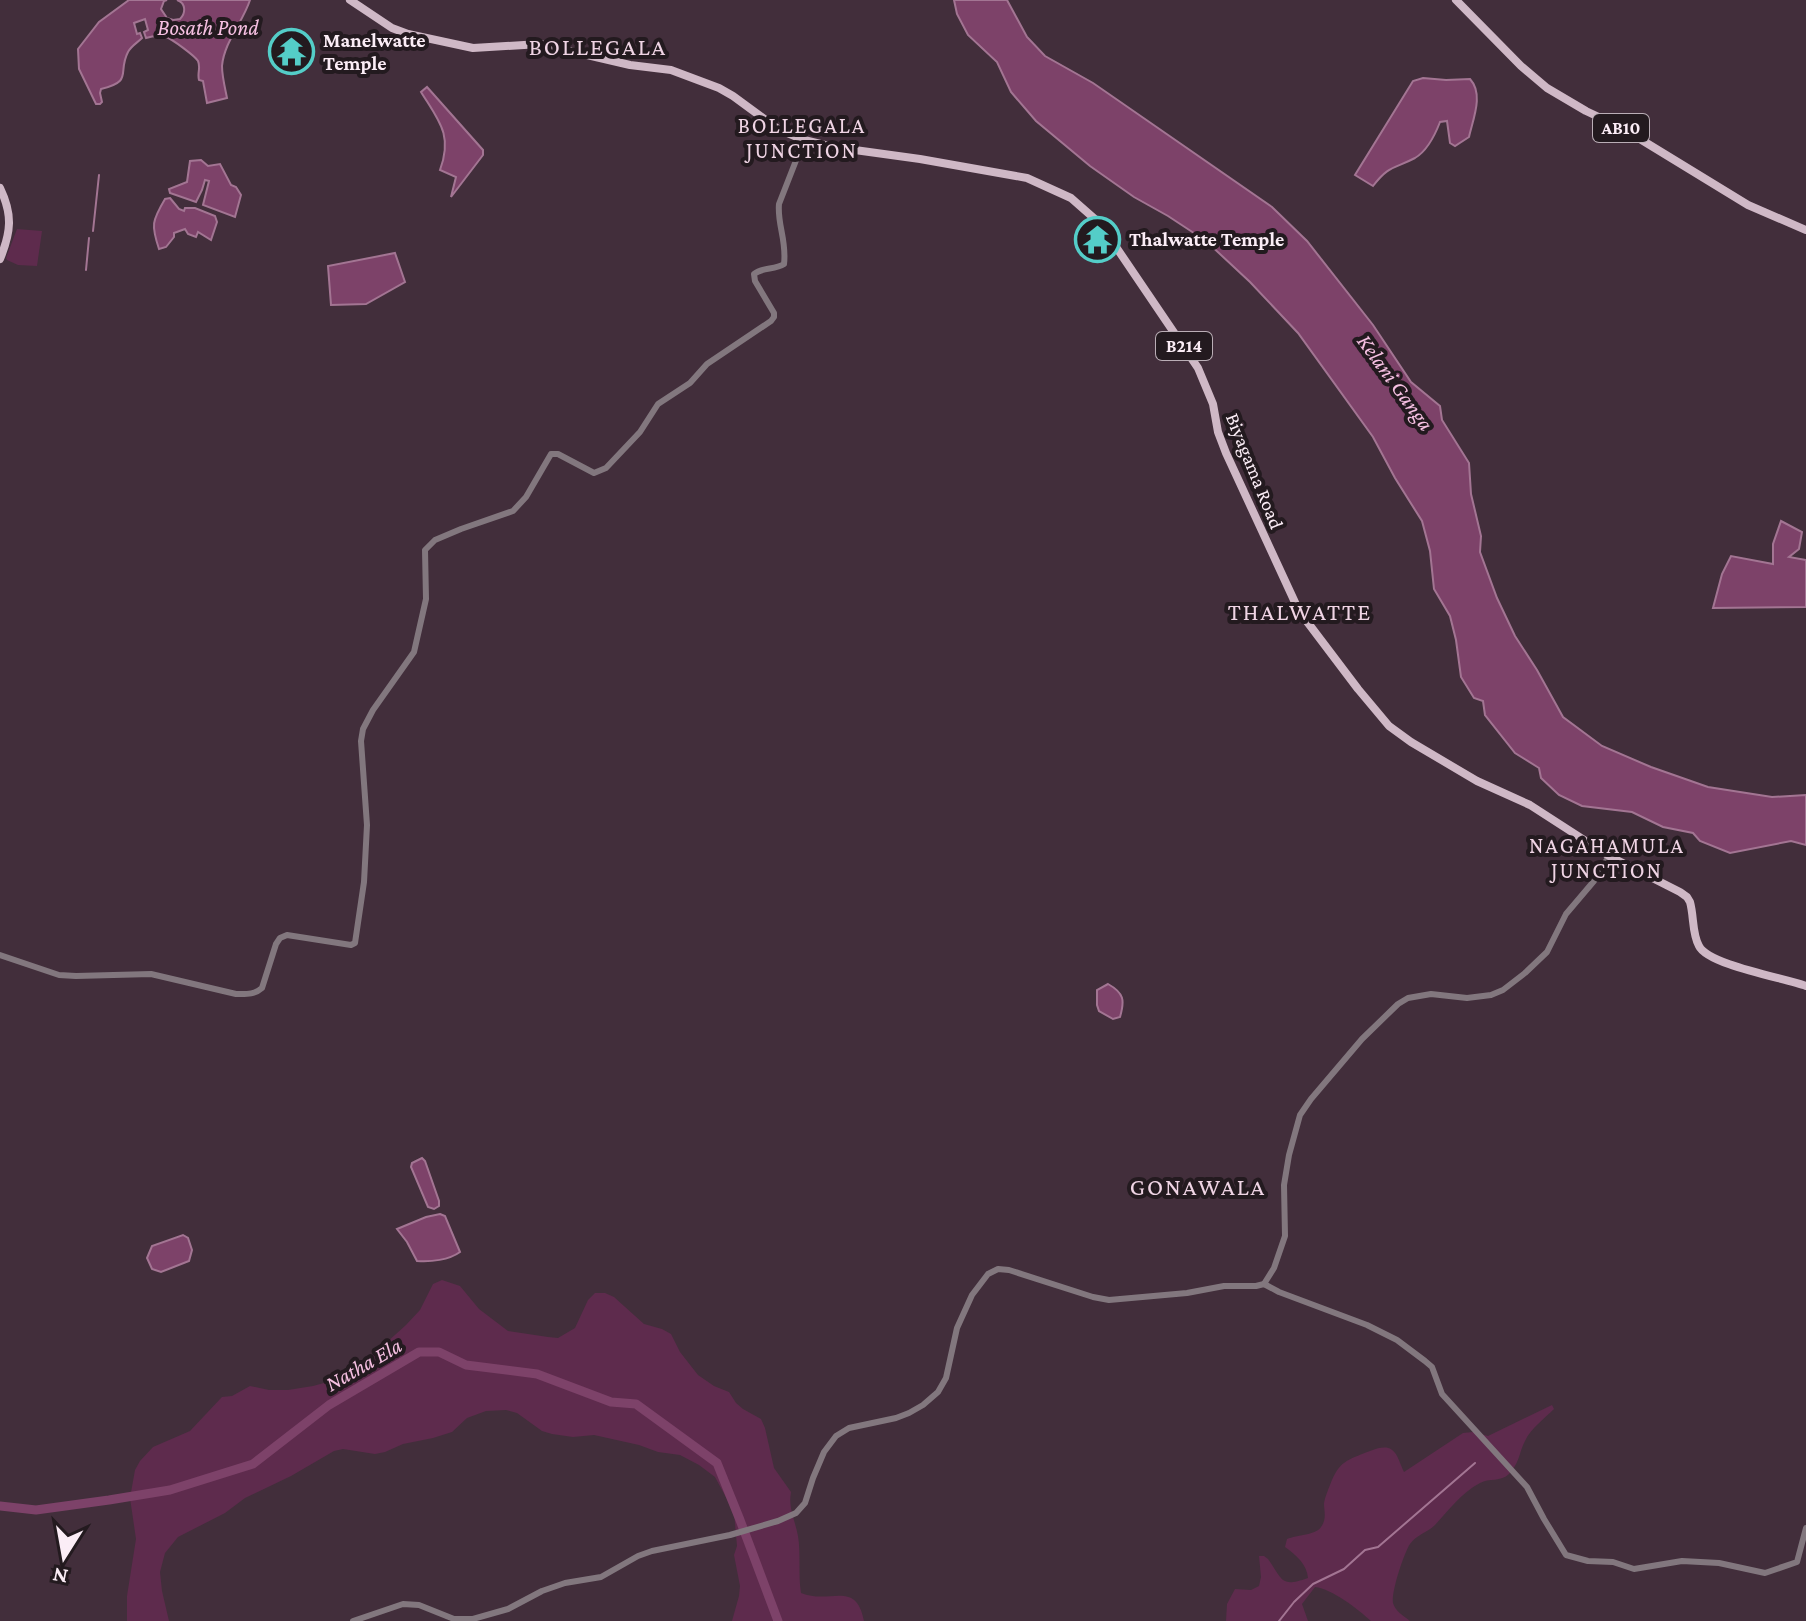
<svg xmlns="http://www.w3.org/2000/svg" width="1806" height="1621" viewBox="0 0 1806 1621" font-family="'Crimson Pro',serif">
	<rect width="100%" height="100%" fill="#422e3b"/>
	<g fill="#5e2b4d">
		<path d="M17,229l25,2 -5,35 -19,-1 -11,-5 -1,-2z"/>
		<path d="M442,1280l18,6 19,23 29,22 40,6 10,1 17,-10 13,-28 7,-7h10l9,4 30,27 18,5 9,5 9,18 18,23 16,11 15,6 7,11 7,6 18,10 4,9 9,40 17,24c-3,16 4,28 7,44 3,18 0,38 3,57 29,12 55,-14 63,28h-132l7,-25 1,-10 -6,-31 3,-9 -3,-34 -19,-35 -16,-12 -19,-10 -22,-3 -19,-7 -45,-10 -21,2 -21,-3 -10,-3 -25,-18 -11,-3 -20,1 -19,7 -15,14 -19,6 -30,6 -18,8 -10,2 -32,-5 -9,2 -43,25 -46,22 -20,15 -47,24 -13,16 -5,19 2,19 7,30h-42v-25l9,-57 -6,-41 5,-28 5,-9 13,-14 37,-16 32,-34 10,-1 18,-10 19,4h19l25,-4 29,-8 17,-15 17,-11 30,-27 14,-15 13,-26z"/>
		<path d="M1552,1405l2,4c-9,9 -24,20 -29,32 -7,14 -4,19 -16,33 -8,8 -20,4 -29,9 -19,10 -31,27 -45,42 -7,7 -19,10 -25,19 -6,9 -19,48 -17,59 2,8 11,13 17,18h-39c-13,-12 -39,-32 -56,-34l-13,17 6,17h-82l1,-17 8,-15 16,1 8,-4 2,-9 -2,-21h5l4,3c15,21 12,29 40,19 -1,-14 -12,-23 -23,-31l2,-8c10,-4 29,-4 34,-12 6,-8 3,-16 3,-24 1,-6 4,-13 6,-18 9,-24 17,-25 40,-34 25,-10 26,3 34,21l59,-39 10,-1 15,4z"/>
	</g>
	<g fill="#7d4269" stroke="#a37593" stroke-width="2">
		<path d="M129,0h38l-3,1 -3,8 6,9 6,2 7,-1c6,-6 6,-16 -3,-19h73c-7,22 -26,42 -28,66 0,10 3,22 5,32l-20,5 -4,-22 -4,-1c-2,-7 2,-12 -1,-19 -3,-5 -26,-22 -32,-24 -7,-2 -14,-1 -20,1l-2,-6 4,-2 -3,-11 -11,4 3,11 3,-1 2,5c-5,5 -11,8 -14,14 -11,21 6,29 -27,37l-1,4 2,9 -2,2h-4l-17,-35 -1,-20 21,-27z"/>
		<path d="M954,0h53l20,37 18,19 48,27 179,124 35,34 66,84 38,57 29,24 2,14 27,43 2,31 10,42 -1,16 17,46 18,38 22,34 26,47 39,29 49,21 57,20 64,10 34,-2v50l-15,-4 -61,12 -30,-12 -7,-8 -30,-6 -31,-15 -50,-6 -23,-11 -18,-17 -2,-10 -24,-15 -30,-38 -2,-14 -9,-3 -13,-21 -5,-37 -6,-24 -16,-27 -4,-38 -8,-30 -27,-43 -22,-41 -75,-104 -48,-51 -44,-41 -38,-25 -34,-19 -44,-31 -54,-45 -25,-29 -14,-30 -29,-27 -11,-21z"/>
		<path d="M1423,78l23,2 24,-1c14,15 3,40 -1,58l-14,9 -5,-3 -3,-22 -7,1c-5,13 -13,29 -25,36 -21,11 -26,7 -42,28l-18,-11 58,-94z"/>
		<path d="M427,87l56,63v5l-32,42 5,-20 -16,-7c13,-35 -1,-49 -19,-78z"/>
		<path d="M201,160l7,6 12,-2 11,21 5,2 5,8 -6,22 -32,-12 6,-24 -4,-1 -3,10 -6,12 -26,-9 -1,-4 18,-7 3,-21z"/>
		<path d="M170,198l9,11 5,2 1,-3h10l20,8 2,6 -6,18 -13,-8 -2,5 -8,-3 -3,-5 -11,4v4l-8,10 -7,2c-8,-24 -7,-28 6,-50z"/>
		<path d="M395,253l10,29 -39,22 -35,1 -3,-39z"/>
		<path d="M1781,521l21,11 -3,17 -10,8 17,3v47l-93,1 9,-34 9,-18 42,8v-20z"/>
		<path d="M1108,984c16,9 17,16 12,33l-7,2 -14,-8 -2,-6v-15z"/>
		<path d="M422,1158l3,3 14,40v5l-5,3 -6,-2 -17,-40 1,-4z"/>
		<path d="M440,1214l5,2 15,36c-11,8 -29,10 -43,9l-10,-19 -10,-13 29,-12z"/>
		<path d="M183,1235l5,3 4,12 -3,11 -28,11 -9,-3 -5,-11 5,-12z"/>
	</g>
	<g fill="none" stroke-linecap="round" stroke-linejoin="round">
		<g stroke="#a37593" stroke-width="2">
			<path d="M93,231l6,-56"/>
			<path d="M86,270l3,-32"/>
			<path d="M1279,1621l15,-19 19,-18 31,-15 21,-19 13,-3 97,-84"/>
		</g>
		<path stroke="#7d4269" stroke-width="9" d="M0,1506l36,4 73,-10 61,-10 83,-26 76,-59 90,-53h20l27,13 71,9 74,28 25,2 81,59 23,57 38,101"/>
		<g stroke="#82777e" stroke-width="6">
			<path d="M0,955l59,20 17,1 75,-2 85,20c10,0 18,1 26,-6l14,-44 4,-6 7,-3 64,10 4,-2 9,-61 3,-57 -6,-84 2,-12 10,-19 41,-58 12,-53 -1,-49 10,-10 26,-11 52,-18 13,-14 25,-43h7l36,19 12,-5 34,-36 18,-28 32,-21 17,-19 64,-43 3,-4v-4l-19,-32 -1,-7c8,-7 21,-4 30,-10 3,-23 -7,-40 -5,-60l25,-64"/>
			<path d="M1264,1284l15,8 88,33 30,15 28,21 7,6 10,27 85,93 17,32 22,36 22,6 25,1 21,7 48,-8 37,2 46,10 32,-11 9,-34"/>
			<path d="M1264,1284l10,-16 11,-32 -1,-51 5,-30 11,-40 11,-16 51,-60 36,-35 10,-6 23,-4 36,4 24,-3 12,-5 22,-17 22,-21 19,-38 28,-33 15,-25"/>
			<path d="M353,1621l50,-17 16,1 35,14h19l35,-10 34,-18 23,-8 36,-6 37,-21 14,-5 78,-16 48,-14 18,-8 9,-10 8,-25 11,-26 12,-16 13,-8 47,-10 13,-5 14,-8 15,-13 8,-14 11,-50 15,-33 16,-21 10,-5 11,1 84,27 16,3 78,-7 37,-7h32l8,-2"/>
		</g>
		<g stroke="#cfb8c6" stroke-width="8">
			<path d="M350,0l42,28 16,6 65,14 67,-4 90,21 41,5 48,18 14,8 45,33 26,11 29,7 87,12 107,19 44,20 25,22 18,24 84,124 15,36 5,28 8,21 73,158 59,78 31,37 22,16 66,39 53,24 79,51 71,36 7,5 3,5c4,14 2,32 9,44 9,19 85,32 107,40"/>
			<path d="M1456,0l65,66 26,22 39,23 36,17 126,77 58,25"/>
			<path d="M0,188c13,27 11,44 0,71"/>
		</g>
	</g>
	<defs>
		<symbol id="temple-ring" viewBox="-11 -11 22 22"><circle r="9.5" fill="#231a1f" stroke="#54cdc8" stroke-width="1.5"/><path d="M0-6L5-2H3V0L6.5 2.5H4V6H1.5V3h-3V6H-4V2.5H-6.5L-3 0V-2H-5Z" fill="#54cdc8"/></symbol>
	</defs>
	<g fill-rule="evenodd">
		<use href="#temple-ring" x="266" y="26" width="51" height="51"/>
		<use href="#temple-ring" x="1072" y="214" width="51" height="51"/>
	</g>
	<g text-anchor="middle" stroke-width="8" stroke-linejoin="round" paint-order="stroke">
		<g fill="#231a1f" stroke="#baaeb6" stroke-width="2">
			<rect x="1593" y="114" width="56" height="28" rx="6"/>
			<rect x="1156" y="332" width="56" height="28" rx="6"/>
		</g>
		<g font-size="18" font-weight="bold" fill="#fbedf6">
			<text x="1621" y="134">AB10</text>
			<text x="1184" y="352">B214</text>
		</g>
		<g font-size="20" font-weight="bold" fill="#fbedf6" stroke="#231a1f" text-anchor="start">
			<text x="323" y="47">Manelwatte<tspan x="323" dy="23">Temple</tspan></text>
			<text x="1129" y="246">Thalwatte Temple</text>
		</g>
		<g font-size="20" fill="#fbedf6" stroke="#231a1f">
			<text transform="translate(1255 471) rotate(68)" y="7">Biyagama Road</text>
		</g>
		<g font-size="22" font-style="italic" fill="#f6c0e2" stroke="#231a1f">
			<text x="208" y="35">Bosath Pond</text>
			<text transform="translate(1396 382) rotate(54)" y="8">Kelani Ganga</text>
			<text transform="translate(363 1364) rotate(-30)" y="8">Natha Ela</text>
		</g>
		<g font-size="22" letter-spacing="2" fill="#efd4e4" stroke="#231a1f">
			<text x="802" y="133">BOLLEGALA<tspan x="802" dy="25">JUNCTION</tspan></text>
			<text x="1607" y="853">NAGAHAMULA<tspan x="1607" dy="25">JUNCTION</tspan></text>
		</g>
		<g font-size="24" letter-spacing="2" fill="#efd4e4" stroke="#231a1f">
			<text x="598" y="55">BOLLEGALA</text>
			<text x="1300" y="620">THALWATTE</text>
			<text x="1198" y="1195">GONAWALA</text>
		</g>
	</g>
	<g transform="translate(64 1557) rotate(191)" stroke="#231a1f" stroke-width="6" paint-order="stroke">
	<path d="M0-6L14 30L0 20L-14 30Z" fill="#fbedf6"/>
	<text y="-12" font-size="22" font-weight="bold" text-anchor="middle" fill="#fbedf6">N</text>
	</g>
</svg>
